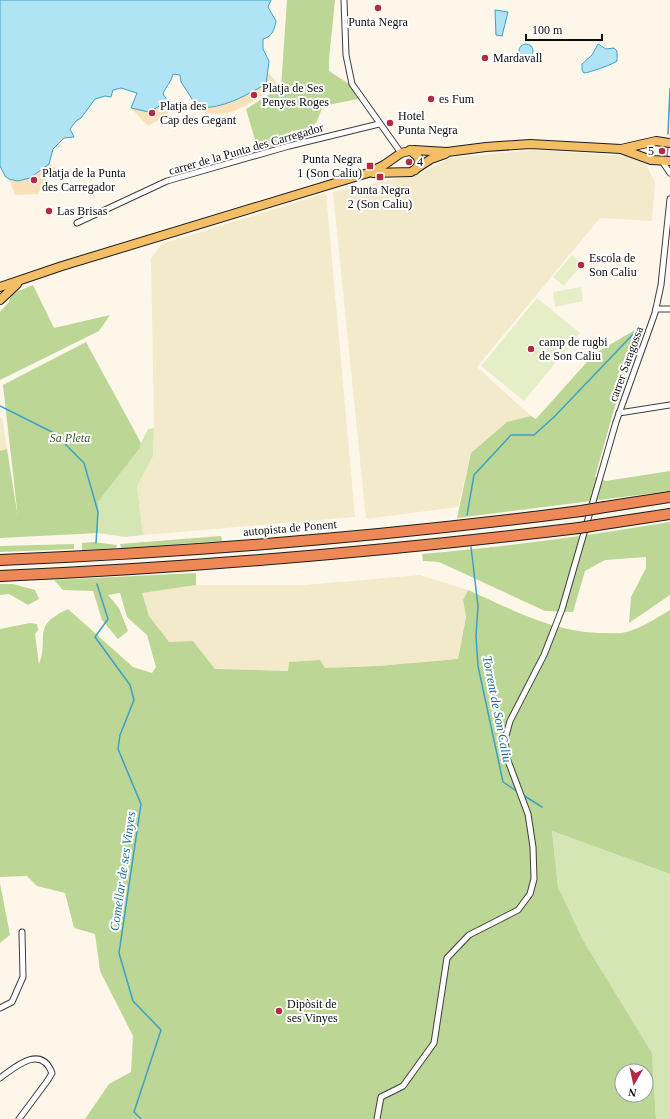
<svg xmlns="http://www.w3.org/2000/svg" width="670" height="1119" viewBox="0 0 670 1119" font-family="'Times New Roman',serif">
	<rect width="100%" height="100%" fill="#fef7e9"/>
	<g fill="#f2eacb">
		<path d="M535,150l92,6 19,9 9,17 -3,39 -52,-3 -123,149 54,49 -24,6 -36,31 -13,54 -92,12 -33,-327 86,-18 31,-16z"/>
		<path d="M326,193l29,324 -212,18 -6,-49 16,-31 1,-27 -3,-170 11,-14z"/>
		<path d="M0,418h2l5,31 -7,2z"/>
		<path d="M420,575l48,15 -5,10 3,17 -8,42 -80,7 -53,2 -5,-8 -31,2 -1,9 -73,-2 -22,-28 -24,1 -20,-26 -8,-23 55,-8h109z"/>
	</g>
	<g fill="#d5e6b5">
		<path d="M154,428l-1,28 -16,30 6,49 -17,2 -28,-4v-31l42,-54 1,-5 7,-14z"/>
		<path d="M552,831l118,43v245h-14l-4,-66 -69,-113 -25,-53z"/>
	</g>
	<g fill="#bbd695" fill-rule="evenodd">
		<path d="M287,0h48l-6,59v12l20,13 9,15 -35,7 -6,15 -6,8 -20,2 -3,13 -30,6 -12,-41 35,-22z"/>
		<path d="M33,285l21,43 56,-13 -11,16 -99,49v-68l9,-10 2,-8z"/>
		<path d="M640,327l-27,86 -18,64 11,4 64,-10v20l-213,27 14,-65 36,-31 24,-6 5,3 58,-65z"/>
		<path d="M86,342l55,101 -1,5 -42,54v31l-98,5v-87l7,-2 11,69 -15,-133z"/>
		<path d="M670,522v73l-41,28 2,-26 15,-29v-11l-41,3 -20,11 -12,41 -28,-1 -106,-49 -16,-1 -1,-7c83,-7 165,-18 248,-32z"/>
		<path d="M221,536l1,5 -101,7 -1,-4z"/>
		<path d="M93,542l24,3 -1,3 -34,2v-7z"/>
		<path d="M74,544v5l-74,3v-6z"/>
		<path d="M196,573v12l-54,8 7,23 20,26 24,-1 22,28 73,2 1,-9 31,-2 5,8 53,-2 80,-7 8,-42 -3,-17 5,-10c45,20 86,43 137,43 7,0 15,1 21,-1 16,-4 30,-14 44,-22v264l-118,-43 6,56 25,53 69,113 4,66h-571l24,-35 22,-12 2,-36 -33,-65 -5,-37 -21,-6 -9,-35 -28,-7 -10,-10 -27,1v-248l30,-6 7,1 1,6 -3,4 4,31c11,-29 -9,-38 29,-56l65,58 19,6 4,-6 -9,-32 -20,-18 -7,-24 -12,2 11,13 9,23 -10,8 -16,-19 -9,-29 -30,-1 -9,-10zM622,1071h24v24h-24z"/>
		<path d="M0,584h13l22,6 4,9 -11,6 -19,-11 -9,1z"/>
		<path d="M0,883l10,52 -10,8z"/>
	</g>
	<g fill="#f8e1b8">
		<path d="M268,72l10,13c-24,15 -53,41 -80,23 26,0 45,-11 68,-24z"/>
		<path d="M168,101l3,4 -3,9 -20,12 -17,-18 18,4z"/>
		<path d="M49,164l8,4 -12,13 -7,13 -23,1 -6,-16 9,2z"/>
	</g>
	<g fill="#e5eec7">
		<path d="M572,255l10,9 -18,22 -11,-9z"/>
		<path d="M581,287l2,14 -28,6 -2,-15z"/>
		<path d="M537,298l43,35 -56,68 -43,-35z"/>
	</g>
	<g fill="#b0e3f3" stroke="#3ba1c7">
		<path d="M0,0h271l-3,7 8,14c-2,9 -3,15 -13,18v10l6,12 -3,23c-23,13 -42,24 -68,24l-17,-26 -1,-7 -7,-1c-2,9 -7,12 -10,20l5,7 -19,11 -18,-4 6,-15 -16,-5 -8,2 -2,7 -6,-1 -10,3 -14,19 -5,3 -6,8 4,8 -10,1 -11,11 -4,15 -19,14 -12,3 -9,-2 -4,-3 -5,-10z"/>
		<path d="M495,10l13,2 -6,24 -6,-1z"/>
		<path d="M598,44l8,5 8,-1 3,3v10c-3,3 -29,12 -33,12l-2,-3v-6l10,-9z"/>
		<circle cx="526" cy="51" r="7"/>
	</g>
	<g fill="none" stroke-linecap="round" stroke-linejoin="round">
		<g stroke="#3ba1c7" stroke-width="1.5">
			<path d="M668,134l2,-45"/>
			<path d="M667,157l1,-11"/>
			<path d="M0,406l54,27 30,30 14,49 -2,31"/>
			<path d="M467,515l7,-40 37,-40h23l20,-18 86,-90"/>
			<path d="M471,547l7,59 -2,30 2,30 25,116 15,10"/>
			<path d="M97,584l11,35 -13,18 35,48 4,15 -14,35 -2,14 23,55 -22,149 14,48 28,29 -27,82 7,7"/>
			<path d="M523,795l19,12"/>
		</g>
		<defs>
			<g id="minor">
				<path d="M344,0l2,55 6,29 49,69"/>
				<path d="M662,161l8,12"/>
				<path d="M77,223l90,-42 122,-35 90,-22"/>
				<path d="M656,309h14"/>
				<path d="M619,413l51,-8"/>
				<path d="M0,1008l12,-6 11,-25 -1,-45"/>
				<path d="M0,1078c15,-11 41,-34 52,-5l-4,7 -29,39"/>
				<path d="M377,1119l4,-22 22,-11 31,-43 13,-85 22,-23 49,-25 12,-16 4,-15 -1,-32 -5,-33 -21,-56 -2,-19 5,-18 34,-66 18,-46 54,-187 39,-109 6,-28 9,-86"/>
			</g>
			<g id="primary">
				<path d="M621,149l30,11 19,1"/>
				<path d="M410,150l8,7 1,7 -4,6"/>
				<path d="M373,173l38,-1 20,-13 14,-5"/>
				<path d="M0,287l62,-21 306,-93 16,-8 17,-12 13,-3 33,2 39,-5 44,-3 91,5 35,-8 14,2"/>
				<path d="M0,300l17,-16"/>
			</g>
			<g id="motorway">
				<path d="M605,507l65,-10"/>
				<path d="M597,525l73,-11"/>
				<path d="M0,560c194,-8 389,-24 581,-49"/>
				<path d="M0,576c194,-8 386,-25 579,-48"/>
			</g>
		</defs>
		<use href="#minor" stroke="#3e3e3e" stroke-width="7"/>
		<use href="#primary" stroke="#1c1c1c" stroke-width="10"/>
		<use href="#motorway" stroke="#1c1c1c" stroke-width="12"/>
		<use href="#minor" stroke="#fff" stroke-width="5"/>
		<use href="#primary" stroke="#f3be65" stroke-width="8"/>
		<use href="#motorway" stroke="#ee8957" stroke-width="10"/>
		<defs>
			<g id="motorway-bridge">
				<path d="M581,511l24,-4"/>
				<path d="M579,528l18,-3"/>
			</g>
		</defs>
		<use href="#motorway-bridge" stroke="#1c1c1c" stroke-width="12" stroke-linecap="butt"/>
		<use href="#motorway-bridge" stroke="#ee8957" stroke-width="10"/>
	</g>
	<g fill="#b42a42" stroke="#fff" stroke-width="1.5">
		<circle cx="378" cy="8" r="4"/>
		<circle cx="485" cy="58" r="4"/>
		<circle cx="254" cy="95" r="4"/>
		<circle cx="431" cy="99" r="4"/>
		<circle cx="152" cy="113" r="4"/>
		<circle cx="390" cy="123" r="4"/>
		<circle cx="662" cy="151" r="4"/>
		<circle cx="409" cy="162" r="4"/>
		<rect x="366" y="162" width="8" height="8" rx="2"/>
		<rect x="376" y="173" width="8" height="8" rx="2"/>
		<circle cx="34" cy="180" r="4"/>
		<circle cx="49" cy="211" r="4"/>
		<circle cx="581" cy="265" r="4"/>
		<circle cx="531" cy="349" r="4"/>
		<circle cx="279" cy="1011" r="4"/>
	</g>
	<g text-anchor="middle" stroke-width="4" stroke-linejoin="round" paint-order="stroke">
		<g font-size="12" fill="#0b0b0b" stroke="#fff" text-anchor="start">
			<text x="378" y="26" text-anchor="middle">Punta Negra</text>
			<text x="493" y="62">Mardavall</text>
			<text x="262" y="92">Platja de Ses<tspan x="262" dy="14">Penyes Roges</tspan></text>
			<text x="439" y="103">es Fum</text>
			<text x="160" y="110">Platja des<tspan x="160" dy="14">Cap des Gegant</tspan></text>
			<text x="398" y="120">Hotel<tspan x="398" dy="14">Punta Negra</tspan></text>
			<text x="654" y="155" text-anchor="end">5</text>
			<text x="362" y="163" text-anchor="end">Punta Negra<tspan x="362" dy="14">1 (Son Caliu)</tspan></text>
			<text x="417" y="166">4</text>
			<text x="42" y="177">Platja de la Punta<tspan x="42" dy="14">des Carregador</tspan></text>
			<text x="380" y="194" text-anchor="middle">Punta Negra<tspan x="380" dy="14">2 (Son Caliu)</tspan></text>
			<text x="57" y="215">Las Brisas</text>
			<text x="589" y="262">Escola de<tspan x="589" dy="14">Son Caliu</tspan></text>
			<text x="539" y="346">camp de rugbi<tspan x="539" dy="14">de Son Caliu</tspan></text>
			<text x="287" y="1008">Dipòsit de<tspan x="287" dy="14">ses Vinyes</tspan></text>
		</g>
		<g font-size="12" fill="#0b0b0b" stroke="#fff">
			<text transform="translate(246 149) rotate(-16)" y="4">carrer de la Punta des Carregador</text>
			<text transform="translate(626 364) rotate(-70)" y="4">carrer Saragossa</text>
			<text transform="translate(290 528) rotate(-5)" y="4">autopista de Ponent</text>
		</g>
		<g font-size="12" font-style="italic" fill="#345f1f" stroke="#fff">
			<text x="70" y="442">Sa Pleta</text>
		</g>
		<g font-size="13" font-style="italic" fill="#1b7096" stroke="#fff">
			<text transform="translate(498 709) rotate(79)" y="5">Torrent de Son Caliu</text>
			<text transform="translate(122 871) rotate(-82)" y="5">Comellar de ses Vinyes</text>
		</g>
	</g>
	<g transform="translate(634 1083) rotate(189)"><circle r="19" fill="#ffffff" stroke="#9d9d9d"/>
	<path d="M0-3L7 15L0 10L-7 15Z" fill="#b42a42"/>
	<text y="-6" font-size="11" font-weight="bold" text-anchor="middle" fill="#0b0b0b">N</text>
	</g>
	<path d="M526 34v6h76v-6" fill="none" stroke="#0b0b0b" stroke-width="2"/>
	<text x="532" y="34" font-size="12" fill="#0b0b0b" stroke="#ffffff" stroke-width="3" paint-order="stroke">100 m</text>
</svg>
